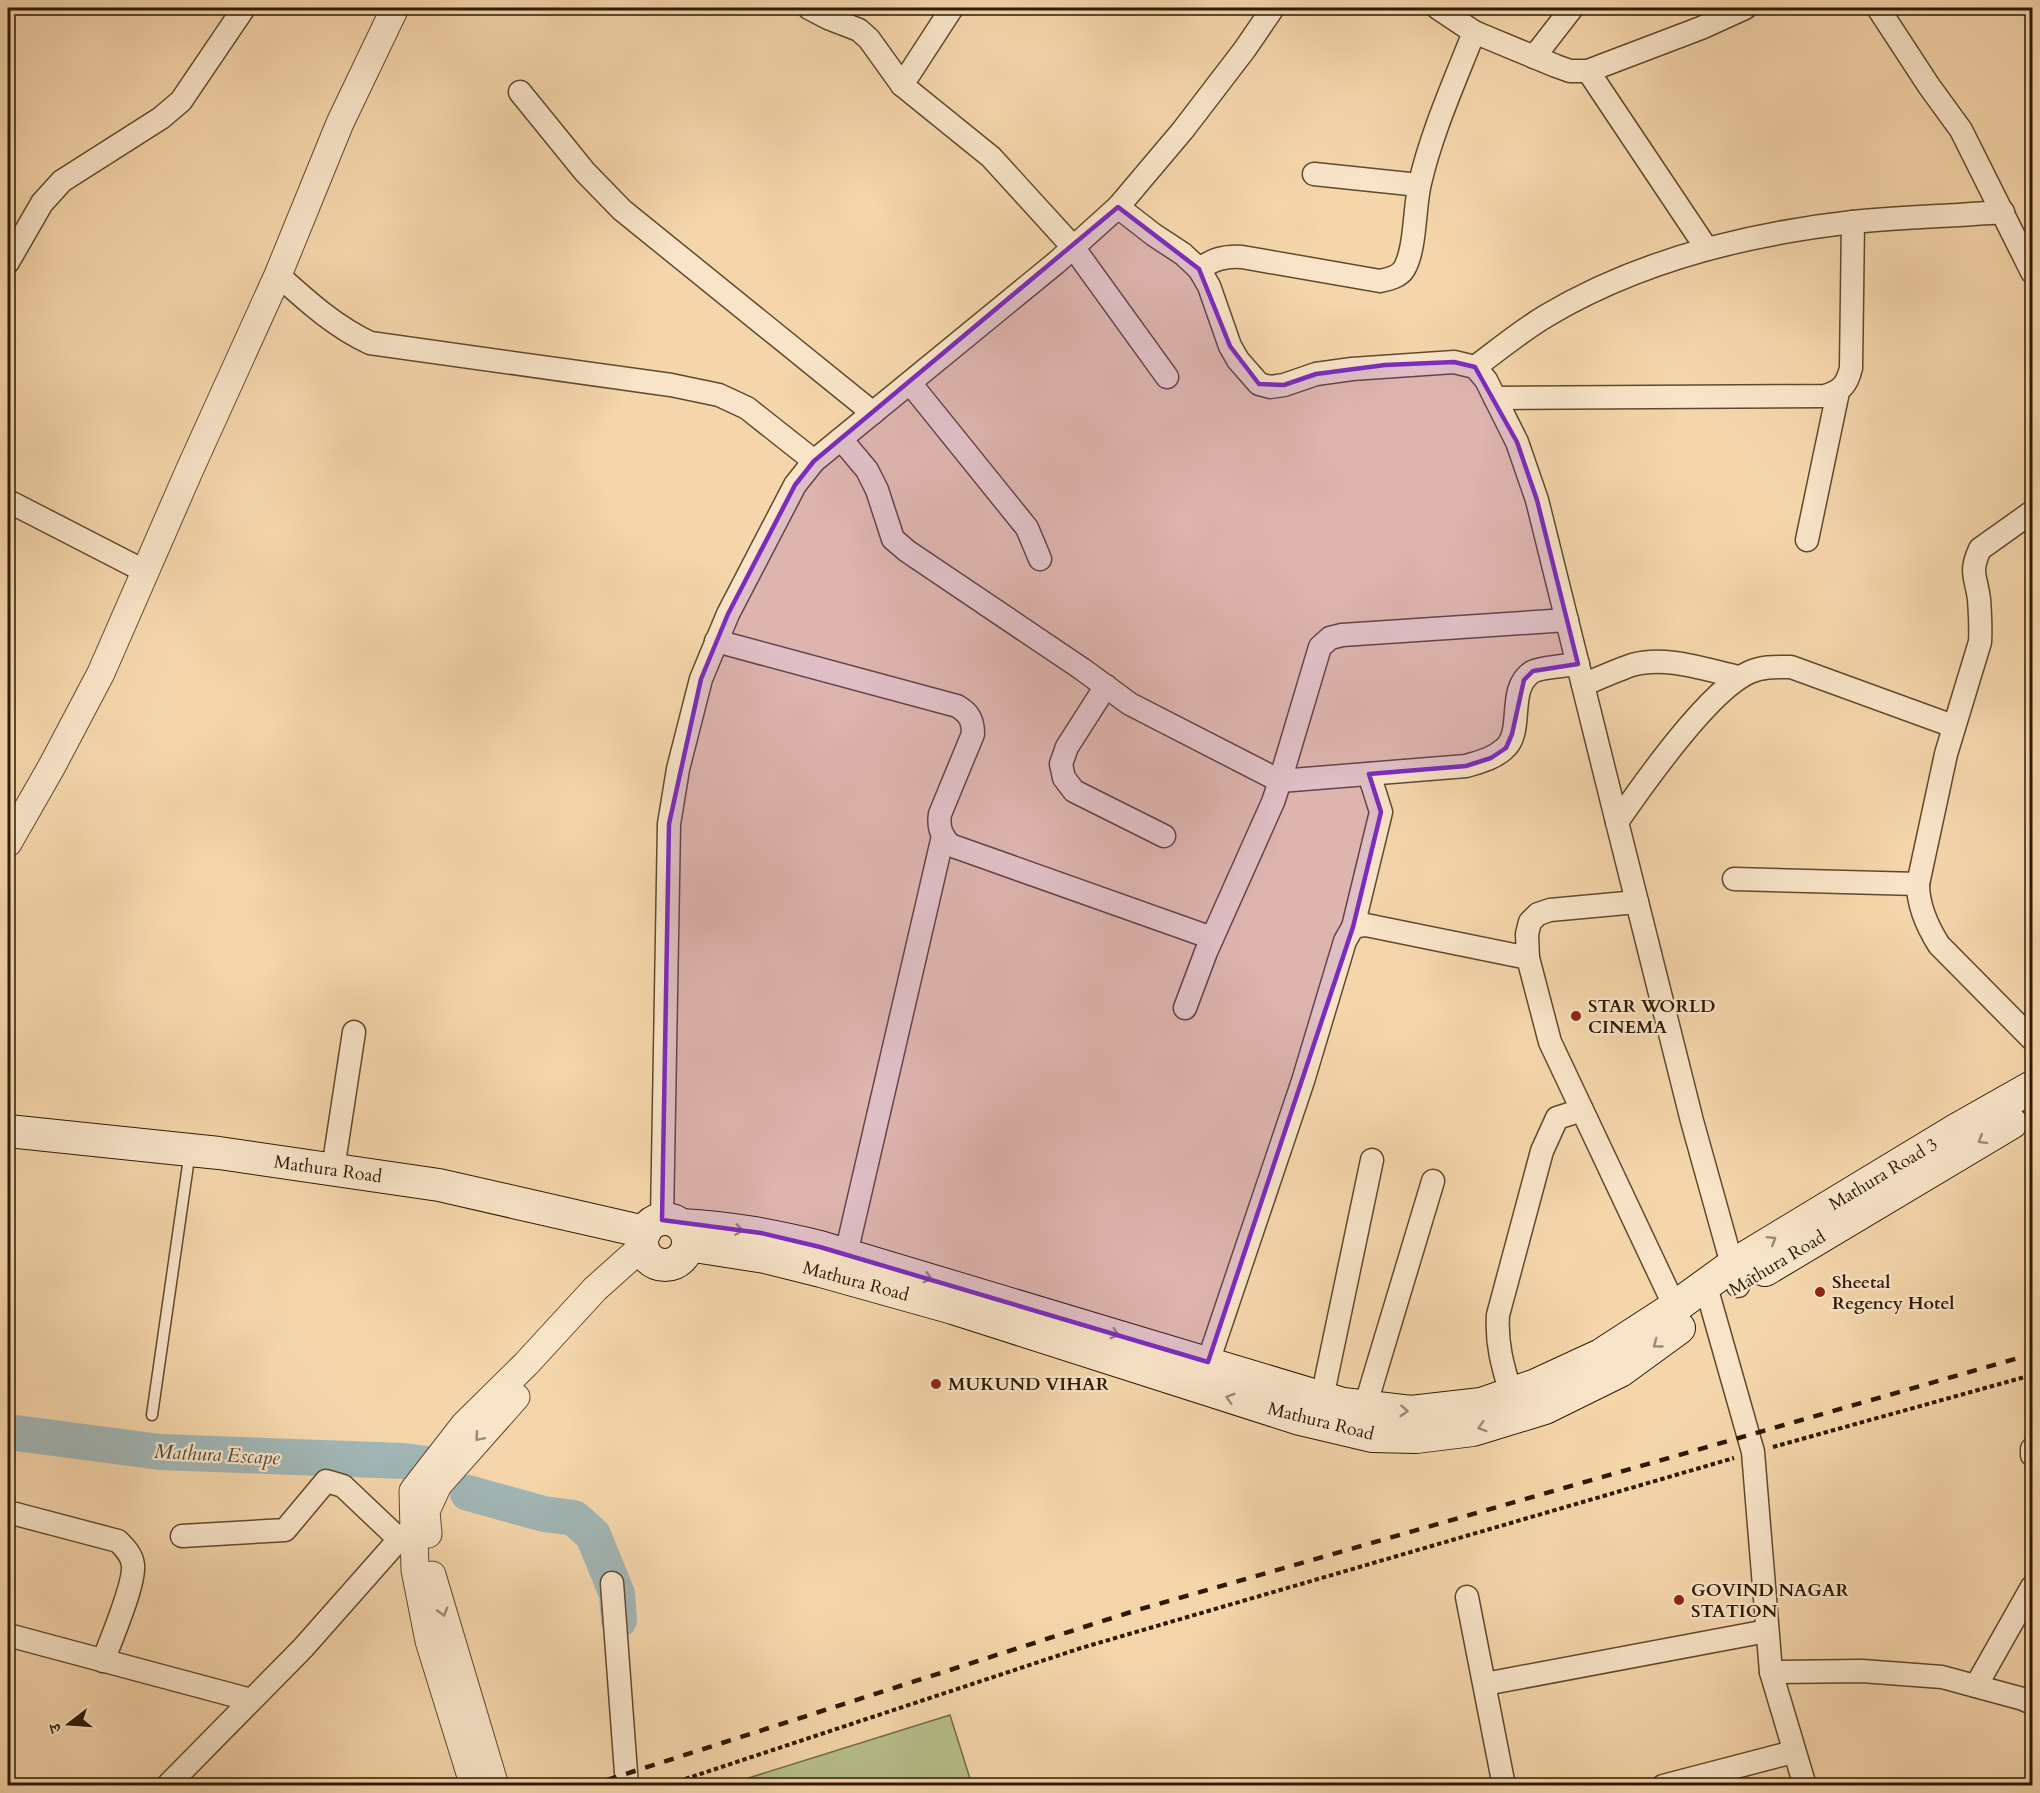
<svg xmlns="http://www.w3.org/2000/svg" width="2040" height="1793" viewBox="0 0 2040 1793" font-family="Cardo,'Noto Serif Devanagari',serif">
	<rect width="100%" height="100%" fill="#f5d6ab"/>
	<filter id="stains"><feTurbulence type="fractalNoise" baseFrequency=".00333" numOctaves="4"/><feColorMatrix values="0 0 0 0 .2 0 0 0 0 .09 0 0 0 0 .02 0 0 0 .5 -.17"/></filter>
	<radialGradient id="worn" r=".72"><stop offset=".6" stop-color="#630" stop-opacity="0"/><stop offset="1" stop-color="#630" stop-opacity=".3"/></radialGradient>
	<path fill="#b7bf8c" stroke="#726c48" stroke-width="1.5" d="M950,1715l22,70h-246z"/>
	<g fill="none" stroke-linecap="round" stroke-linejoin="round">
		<g stroke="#a1b6b5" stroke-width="36">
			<path d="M8,1432l152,20 244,9 23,3"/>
			<path d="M468,1493l76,21 30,4 19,17 24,59 2,26"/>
		</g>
		<defs>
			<path id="service" d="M152,1415l38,-264"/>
			<g id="minor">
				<path d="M809,8l19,10 31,12 10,9 33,46 89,72 82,90 94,130"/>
				<path d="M1438,8l36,24 82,34 14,5h18l13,-5 100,-38 44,-20"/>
				<path d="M1878,8l51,78 32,44 71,142"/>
				<path d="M1534,57l38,-49"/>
				<path d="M1588,71l119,178"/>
				<path d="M902,85l50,-77"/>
				<path d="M520,92l65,80 37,38 251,203"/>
				<path d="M1314,174l105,11"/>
				<path d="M1118,207l36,28 29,19 16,15 10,17 21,60 8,14 21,24 11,3 14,-2 32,-11 36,-5 102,-7 21,5 11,13 31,62 20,58 80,322"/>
				<path d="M8,262l34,-59 20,-22 99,-63 20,-17 63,-93"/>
				<path d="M1199,269c15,-10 25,-13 43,-12l138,24c9,-2 19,-4 24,-12 12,-20 10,-62 16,-86 12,-52 35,-102 54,-151"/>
				<path d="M278,275c29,26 56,51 92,68l301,42 48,10 28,13 67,53"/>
				<path d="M1475,367c23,-17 46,-36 71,-51 92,-55 200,-82 307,-94 49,-5 100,-6 150,-10"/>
				<path d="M910,383l117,145 13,31"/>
				<path d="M1495,398l330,-2c16,-5 22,-11 26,-28l2,-146"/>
				<path d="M841,439l26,31 10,20 16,49 14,12 175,118 48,35 150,77 -7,21 -67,150 -21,56"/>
				<path d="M8,501l138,71"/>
				<path d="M2032,512l-52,37c-11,24 -4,27 -1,50 1,14 2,28 1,43l-34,112 -28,130c0,22 9,42 21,61l93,94"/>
				<path d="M1807,540l31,-148"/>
				<path d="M1567,620l-225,15 -12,3 -10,9 -40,134 186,-15c13,-4 27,-7 38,-17 21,-17 2,-60 28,-77 9,-5 34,-6 46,-8"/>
				<path d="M716,641l241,65c12,7 16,14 16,28l-33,80c-2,13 1,21 10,31l262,93"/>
				<path d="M1583,685c16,-7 32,-14 49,-20 34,-10 74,5 107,12"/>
				<path d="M1106,686l-39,61 -6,17 3,14 10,13 90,45"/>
				<path d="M1734,879l184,5"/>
				<path d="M1637,902l-87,8 -12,4 -8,8 -3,12 1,24 22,84 125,265"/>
				<path d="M1353,927l28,-115 -12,-38"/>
				<path d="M333,1169l21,-137"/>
				<path d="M662,1220l7,-396 9,-55 23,-90 27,-65 67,-129 19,-24 243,-199 61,-55 65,-77 62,-81 28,-41"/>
				<path d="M846,1254l97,-418"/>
				<path d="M1705,1283l48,169 18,220 34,114"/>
				<path d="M1738,1286l-46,-165 -75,-299c27,-39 92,-132 133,-150 14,-6 27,-5 41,-5l162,59"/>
				<path d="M1208,1362l95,-281 42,-140 8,-14 13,-2 162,33"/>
				<path d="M1511,1394c-8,-27 -15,-50 -13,-79l44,-164 15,-33 25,-8"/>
				<path d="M1322,1398l50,-238"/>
				<path d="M1365,1407l68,-226"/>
				<path d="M2032,1449v6"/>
				<path d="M8,1512l110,29c7,7 14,14 15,24 2,19 -22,75 -30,96"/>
				<path d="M182,1536l103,-6 41,-49 17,5 57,54"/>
				<path d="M612,1583l15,203"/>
				<path d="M1467,1597l37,189"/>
				<path d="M8,1635l243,65"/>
				<path d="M1771,1672l91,-1 80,6 81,22 9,4"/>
				<path d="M1485,1684l282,-53"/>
				<path d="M1976,1686l56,-99"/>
				<path d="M167,1786l136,-138 92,-104 18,-16"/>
				<path d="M1663,1786l130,-34"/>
			</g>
			<g id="tertiary">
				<path d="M8,843l44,-77 49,-93 89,-204 88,-194 62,-152 55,-115"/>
				<path d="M428,1534l-2,-23 12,-26 78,-88"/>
				<path d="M432,1575l63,211"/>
				<path d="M474,1786l-45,-145 -14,-71 -2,-79 52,-67 61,-60 69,-75 48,-43"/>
			</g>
			<g id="secondary">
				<path d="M8,1131l211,22 220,32 206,47"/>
				<circle cx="665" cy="1242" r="23"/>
				<path d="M681,1225c51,3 90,10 139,22l523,157 68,8 70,-8 55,-19 65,-30 74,-48 58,-42 223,-135 76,-43"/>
				<path d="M688,1245l77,12 56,14 132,37 347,111 72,17 44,1 57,-7 72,-22 75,-37 59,-43"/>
				<path d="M1765,1270l246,-147"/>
			</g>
		</defs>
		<use href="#service" stroke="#60492d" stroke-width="13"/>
		<use href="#minor" stroke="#60492d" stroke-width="25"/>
		<use href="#tertiary" stroke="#60492d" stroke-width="29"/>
		<use href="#secondary" stroke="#2e1a03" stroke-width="34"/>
		<g stroke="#2e1a03" stroke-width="4" stroke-dasharray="4.5 3" stroke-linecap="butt">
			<path d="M1773,1447l259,-72"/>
			<path d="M664,1786l417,-138 653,-190"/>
		</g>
		<use href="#service" stroke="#f8e4c8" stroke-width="10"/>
		<use href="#minor" stroke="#f8e4c8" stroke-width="22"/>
		<use href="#tertiary" stroke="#f8e4c8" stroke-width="27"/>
		<use href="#secondary" stroke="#f8e4c8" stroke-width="32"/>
		<path stroke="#2e1a03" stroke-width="4.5" stroke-dasharray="10 10" stroke-linecap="butt" d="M588,1786l549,-176 895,-256"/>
	</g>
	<defs><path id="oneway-chevron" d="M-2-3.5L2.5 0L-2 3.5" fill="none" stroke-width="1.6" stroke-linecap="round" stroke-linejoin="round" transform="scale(1.5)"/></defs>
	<g stroke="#9d896f">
		<use href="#oneway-chevron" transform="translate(1982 1140) rotate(149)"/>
		<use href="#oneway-chevron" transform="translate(739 1230) rotate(8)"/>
		<use href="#oneway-chevron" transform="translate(1772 1240) rotate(-32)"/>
		<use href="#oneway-chevron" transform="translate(928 1278) rotate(16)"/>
		<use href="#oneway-chevron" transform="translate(1115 1334) rotate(17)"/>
		<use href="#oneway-chevron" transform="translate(1657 1344) rotate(144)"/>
		<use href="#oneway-chevron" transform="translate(1230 1398) rotate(-163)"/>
		<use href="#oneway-chevron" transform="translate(1404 1411) rotate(4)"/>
		<use href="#oneway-chevron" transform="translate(1482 1427) rotate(163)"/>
		<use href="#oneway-chevron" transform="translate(479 1437) rotate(131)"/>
		<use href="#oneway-chevron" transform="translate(443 1612) rotate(74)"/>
	</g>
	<path fill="#7b2cbf" fill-opacity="0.2" stroke="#7b2cbf" stroke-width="4.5" stroke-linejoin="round" d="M1118,207l81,62 31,77 29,38 25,1 32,-11 69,-9 69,-3 21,5 42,75 20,58 41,164 -45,7 -9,9 -12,54 -6,14 -15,10 -25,8 -97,8 12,38 -28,115 -145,435 -388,-115 -59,-14 -99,-13 7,-396 32,-145 27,-65 67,-129 19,-24z"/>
	<g fill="#8f2418" stroke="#f8e4c8" stroke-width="2">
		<circle cx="1576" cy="1016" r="6"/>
		<circle cx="1820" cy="1292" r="6"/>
		<circle cx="936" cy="1384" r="6"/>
		<circle cx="1679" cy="1600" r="6"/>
	</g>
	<g text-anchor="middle" stroke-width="4.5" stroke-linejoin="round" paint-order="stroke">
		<g font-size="18" font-weight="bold" fill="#2e1a03" stroke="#f8e4c8" text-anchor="start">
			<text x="1588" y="1012">STAR WORLD<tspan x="1588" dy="21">CINEMA</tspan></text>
			<text x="1832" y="1288">Sheetal<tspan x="1832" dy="21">Regency Hotel</tspan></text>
			<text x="948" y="1390">MUKUND VIHAR</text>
			<text x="1691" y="1596">GOVIND NAGAR<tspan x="1691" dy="21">STATION</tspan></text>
		</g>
		<g font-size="18" fill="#2e1a03" stroke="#f8e4c8">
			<text transform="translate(328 1169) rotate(8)" y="6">Mathura Road</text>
			<text transform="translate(1883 1174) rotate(-31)" y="6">Mathura Road 3</text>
			<text transform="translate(1777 1263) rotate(-31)" y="6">Mathura Road</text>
			<text transform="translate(856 1281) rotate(15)" y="6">Mathura Road</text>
			<text transform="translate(1321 1421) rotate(14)" y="6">Mathura Road</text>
		</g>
		<g font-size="20" font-style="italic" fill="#504938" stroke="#f8e4c8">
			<text transform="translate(217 1454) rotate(3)" y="7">Mathura Escape</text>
		</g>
	</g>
	<rect width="2040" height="1793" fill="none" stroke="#f5d6ab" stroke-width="30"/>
	<rect x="9" y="9" width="2022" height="1775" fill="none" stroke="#2e1a03" stroke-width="3"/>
	<rect x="15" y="15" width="2010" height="1763" fill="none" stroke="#2e1a03" stroke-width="1.5"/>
	<g transform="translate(69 1724) rotate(253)" stroke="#f8e4c8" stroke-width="4.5" paint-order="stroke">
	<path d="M0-4.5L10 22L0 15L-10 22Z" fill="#2e1a03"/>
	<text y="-9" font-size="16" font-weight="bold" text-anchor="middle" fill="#2e1a03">उ</text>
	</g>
	<rect width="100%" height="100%" filter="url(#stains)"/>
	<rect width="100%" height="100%" fill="url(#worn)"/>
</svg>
